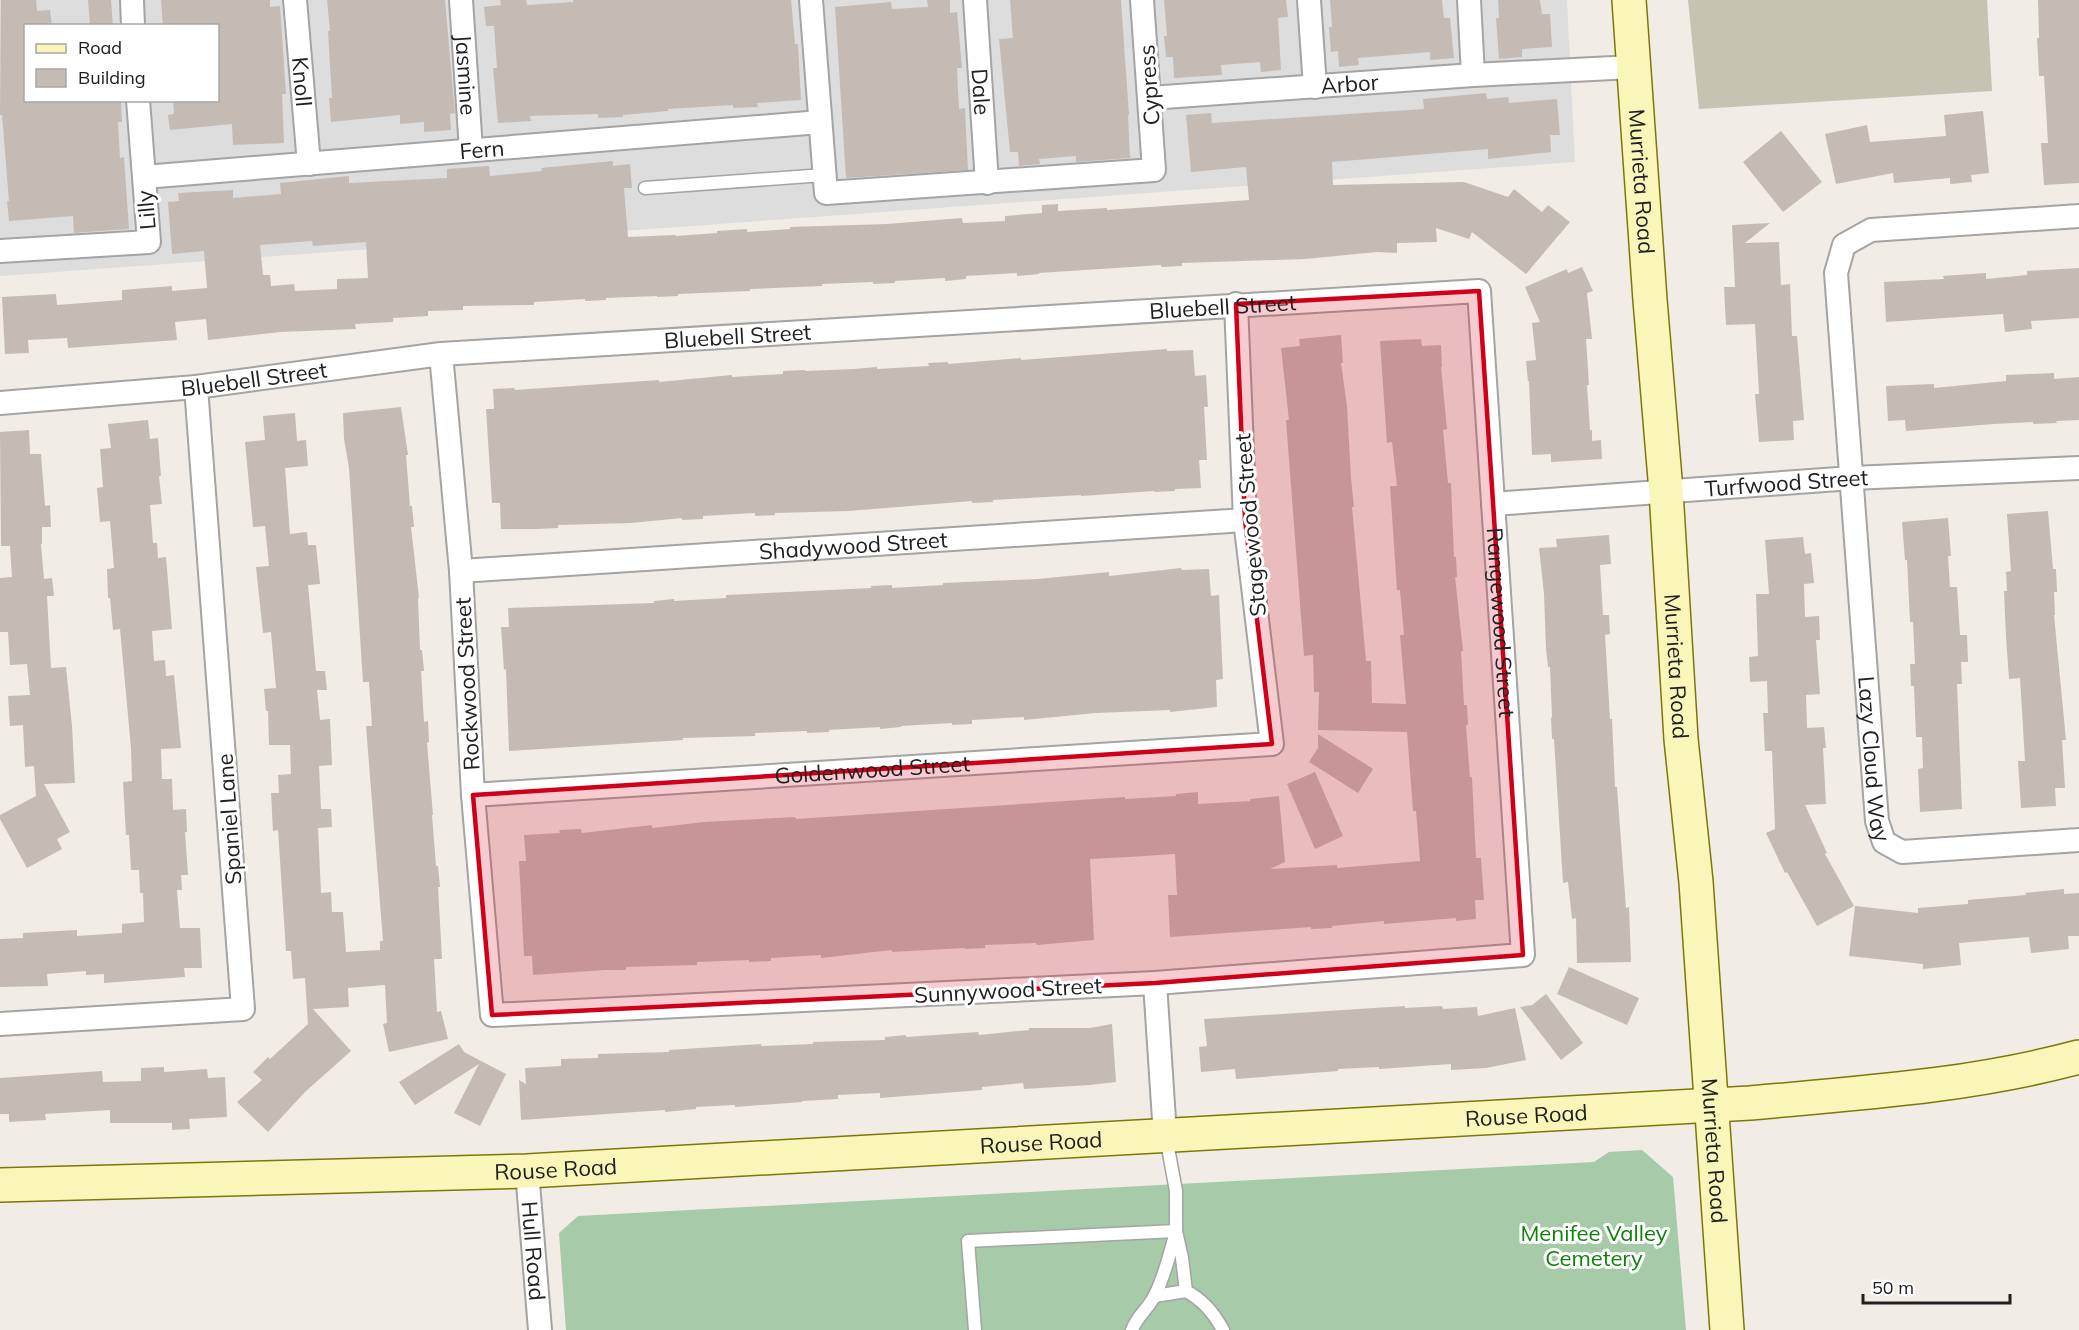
<svg xmlns="http://www.w3.org/2000/svg" width="2079" height="1330" viewBox="0 0 2079 1330" font-family="Mulish,sans-serif">
	<rect width="100%" height="100%" fill="#f1ece6"/>
	<path fill="#dedddd" fill-rule="evenodd" d="M0,0h1567l8,162 -1575,114zM26,26h192v74h-192z"/>
	<path fill="#c5c3b1" d="M1688,0h299l5,91 -293,18z"/>
	<path fill="#a7caa8" d="M1642,1150l31,27 13,153h-1120l-7,-97 19,-17 1016,-54 15,-10z"/>
	<g fill="#c5bbb5" fill-rule="evenodd">
		<path d="M1,0h35l1,11 13,-1 2,16h-26v74h95l1,22h-4l2,36 4,-1 5,72 -55,4 -1,-17 -64,5 -2,-20h2l-7,-86h-2z"/>
		<path d="M88,0h23l2,26h-23z"/>
		<path d="M161,0h109v7l10,-1 6,88h-4l2,49 -51,2 -1,-21 -62,6 -2,-15 6,-1 -1,-14h45v-74h-55z"/>
		<path d="M327,0h118l10,113 -5,1 1,16 -27,2v-10l-24,2v-9l-69,7 -2,-24h3l-4,-67h2z"/>
		<path d="M500,0h26l1,5 46,-3v-2h218l4,44h3l3,56 -44,3 1,4 -25,1v-3l-65,4v2l-45,4v2l-25,1v-4l-68,2 1,5 -33,2 -5,-55h4l-3,-42h-8l-2,-19 17,-2z"/>
		<path d="M927,0h23v13l7,-1 5,56h-5l2,41 6,-1 3,62 -122,8 -11,-171 56,-5 1,7 36,-2z"/>
		<path d="M1010,0h111l8,115h-1l2,43 -54,4v-6l-37,3 1,5 -21,2 -1,-14h-8l-11,-113 14,-1z"/>
		<path d="M1164,0h122l2,17 -10,1 3,52 -20,2 -1,-10 -39,3 1,10 -48,3 -1,-21h-7l-2,-21h3z"/>
		<path d="M1330,0h112l2,18h6l4,40 -24,2v-8l-72,6 1,7 -20,2 -1,-16 -7,1 -2,-25h3z"/>
		<path d="M1498,0h42l2,14h8l2,33 -30,2v8l-23,2 -3,-41h3z"/>
		<path d="M2038,0h41v183l-35,2 -3,-42h7l-4,-67h-5l-2,-38h2z"/>
		<path d="M1486,93l1,6 21,-2 1,6 48,-4 3,36h-10l1,17 -63,7v-10l-156,13 1,23 131,-3 44,15 6,-8 28,23 6,-7 22,17 -44,52 -54,-42 -3,7 -33,-11 1,14 -40,1v10l-20,-1 -72,7 -123,4v3l-21,1v-2l-122,8v1l-22,2v-3l-51,3v3l-21,2v-3l-50,3v2l-22,1v-2l-51,2v2l-72,3v2l-72,3v2l-21,1v-1l-51,2v2l-21,1v-2l-51,3v3l-71,1v4l-35,1v5l-35,2v4l-38,2 1,5 -76,3 -72,8 -2,-21 -31,3 2,18 -109,8 -1,-10 -39,2 1,13 -24,1 -3,-57 54,-3 1,11 65,-5v-10l50,-4v5l35,-3 -3,-37 -32,3 -4,-52 11,-1 -1,-8 55,-3v8l48,-4 -1,-11 49,-5 20,-2v7l98,-5v-9l42,-3 1,10 52,-5 -1,-3 72,-7v5l17,-2 2,24h-8l4,49 47,-2 1,1 41,-3v-2l30,-2v3l43,-3v-2l97,-3 75,-6 1,5 42,-2v-5l37,-3v-8l16,-1v7l49,-3v2l142,-10 -3,-33 -55,5 -5,-57 25,-2 1,10 212,-14 -1,-10zM312,241l1,5 53,-4 2,36 -31,1v10l-42,2 -1,-7 -23,2 -1,-11h-7l-3,-30z"/>
		<path d="M1983,111l6,62 -18,2 1,7 -22,2v-6l-56,5 -1,-10 -57,11 -11,-50 42,-9 3,17 76,-6 -2,-21z"/>
		<path d="M1781,131l41,51 -39,30 -40,-50z"/>
		<path d="M1770,223l-25,20 34,-1 2,43 9,-1 2,52h5l7,84 -11,1 1,19 -35,2 -4,-48h4l-4,-70 -29,1 -2,-38h11l-3,-62z"/>
		<path d="M1582,267l11,24 -6,2 5,46h-6l3,46h-2l3,45h2v11l9,-1 1,19 -51,3v-8l-19,1 -3,-74h-1l-2,-20 10,-1 -4,-37 8,-1 -15,-35 42,-18 1,4z"/>
		<path d="M2079,268v50l-48,3 1,8 -27,3 -2,-18 -117,8 -2,-40 60,-3 -1,-3 43,-3v6l41,-4v-4z"/>
		<path d="M1341,335l2,28h-2l6,43 4,72 3,29h-2l4,43 10,111h5l1,42 34,1 -6,-69h4l-4,-45h-3l-7,-104h7l-5,-44 -5,1 -7,-102 41,-2 1,7 19,-1 1,22h-1l6,62 -4,1 5,53h3l3,74h2l1,20h-2l8,74h-2l3,54h3l1,20h-2l4,52h2l4,81h5l3,42h-9l1,19 -20,2v-3l-72,6v-3l-52,5v2l-21,1v-2l-141,10 -2,-42h9l-2,-41 -46,3 -39,2 4,81 -57,5 -1,-2 -51,2v3l-20,1v-1l-73,4v-2l-71,8v-3l-50,3v3l-22,1v-2l-52,2v3l-71,2v3h-21l-72,5 -1,-19h-8l-5,-95h7l-2,-26 36,-2 -1,-3 22,-1 1,4 70,-8v3l52,-6 91,-5 1,2 329,-22v2l51,-3v-2l22,-2v12l52,-3v-2l29,-3 6,66 -15,7 67,-4v3l83,-7 -4,-50h-3l-6,-79 -89,-2 1,-38h-5l-1,-37 -9,1 -18,-236h3l-8,-72 19,-2 -1,-7z"/>
		<path d="M1167,349v2l26,-1 2,26 11,-1 2,32h-4l3,53h-8l2,28 -26,1v2l-21,1v-1l-73,5v-1l-88,5v2l-21,1v-2l-123,10 -74,2v2l-20,1v-3l-52,3v3l-21,1v-2l-51,5 -73,2v3l-21,1h-36l-1,-26h-8l-6,-94h8l-1,-20 21,-1 1,2 144,-10v2l73,-7v2l51,-3v-3l22,-1v1l50,-2 22,-2v2l52,-3 -1,-3 20,-1v2l73,-6v2z"/>
		<path d="M2054,373v6l25,-2v43l-23,1 1,2 -24,1v-2l-39,2 -88,7 -1,-11 -17,1 -2,-35 48,-2v4l72,-7v-6z"/>
		<path d="M401,407l7,48h-2l4,51h2l2,21h-3l8,71h-1l2,52h2l2,21h-3l3,51 4,-1 1,21 -2,1 6,72h-1l4,51h2l2,21h-2l4,72h-8l3,53 4,-1 7,28 -59,13 -6,-28 4,-1 -2,-38 -37,3 1,19 -36,2 38,42 -46,41 -37,40 -31,-30 25,-22 -9,-8 15,-15 2,2 38,-35 -3,-46 -12,1 -2,-28h-5l-8,-121 -5,1 -2,-38h8l-1,-18 13,-1 -1,-29h-21l-1,-34h-2l-2,-22 12,-1 -5,-56 -8,1 -7,-66 13,-1 -4,-40 -12,1 -8,-85 20,-2 -2,-24 32,-3 2,28 9,-1 2,26 -23,2 5,66 17,-2 1,13h8l4,39 -12,1 8,86h9l2,19h-10l3,30 10,-1 2,46 -13,1 2,43h10l1,18 -14,1 3,65 10,-1 1,20h11l3,40 34,-2v-9h3l-17,-215h6l-3,-44h-6l-14,-214 -5,-29 -1,-26z"/>
		<path d="M148,420l2,19 8,-1 3,38h-2l3,28 -12,1 3,38h4l1,15 8,-1 6,72 -20,2 2,30 11,-1 1,16 8,-1 7,73 -20,1 1,30h10l1,31 13,-1 1,23h-2l3,43h-7l1,15h-5l3,38h20l2,40h-18l1,9 -81,6v-9l-18,1v-4l-39,3 1,12 -48,1v-48l23,-1v-5l54,-3v6l45,-3v-9l22,-2 -1,-29h-3l-1,-23h-8l-2,-35h-3l-3,-53 9,-1 -1,-33 -11,-119 -7,1 -3,-32h-2l-1,-29 7,-1 -4,-47 -10,1 -3,-34 6,-1 -3,-38 11,-1 -3,-24z"/>
		<path d="M29,430l1,24h11l4,52 5,-1 1,22h-9v17h-1l3,35 8,-1 2,18h-7l4,72 15,-1 6,59 3,57 -31,1 26,48 -13,7 5,10 -35,19 -27,-49v-4l36,-19 -2,-30 -9,1 -2,-42 -13,1 -2,-30 22,-1 -3,-31 -17,1 -2,-33h-8v-54l12,-1 -2,-31h-9l-1,-114z"/>
		<path d="M2048,511l5,58h3l1,23h-3l1,23h-1l12,125h-4l3,48h-10l1,18 -35,2 -3,-47h7l-5,-83 -11,1 -3,-42 -2,-46h3l-1,-19 5,-1 -4,-57z"/>
		<path d="M1948,518l3,38h-3l2,31h7l3,48h7l1,27h-7l1,22h-5l5,125 -42,3 -2,-43 5,-1 -1,-31h-6l-2,-51h-3l-1,-22h5l-2,-42h-3l-3,-62h-2l-3,-38z"/>
		<path d="M1609,535l2,29 -11,1 3,50h6l1,19 -5,1 5,84h2l3,68h2l9,121 3,-1 2,55 -54,1 -1,-45 -4,1 -4,-37 -5,1 -9,-144h-2l-1,-21 1,-1 -2,-50h-2l-2,-19 -2,-54 -5,-46 18,-1 -1,-8z"/>
		<path d="M1803,537l2,17 6,-1 3,30 -10,1 1,33 14,-1 1,24h-4l4,54 -14,1 1,33 17,-1 2,21h-3l3,56 -21,1 22,48 -2,1 29,52 -37,20 -30,-54 -2,1 -19,-40 9,-4 -3,-78h-7l-2,-38h5l-1,-32 -17,1 -1,-25 9,-1 -2,-62h13l-4,-54z"/>
		<path d="M1181,568l1,2 27,-1 2,27 8,-1 4,84 -7,1 1,27 -47,5v-2l-74,3 -72,7v-3l-52,3v4l-20,1v-2l-51,3v1l-21,2v-2l-51,3v2l-22,1v-2l-52,2v3l-72,2v2l-174,11 -3,-82 -2,1 -3,-43h8l-1,-19 146,-5v-2l20,-2v2l52,-3v-3l145,-7v-2l21,-1v3l51,-3v-2l95,-4 71,-7v4z"/>
		<path d="M1318,734l55,35 -15,24 -49,-31 9,-14z"/>
		<path d="M1315,772l28,64 -28,13 -28,-65z"/>
		<path d="M2064,889v5l15,-1v43h-11l1,13 -38,4 -2,-16 -70,6 2,22 -38,4v-5l-74,-8 6,-50 63,7v-5l50,-4v-4l58,-5 -1,-2z"/>
		<path d="M1569,967l70,31 -12,27 -70,-31z"/>
		<path d="M1546,994l37,49 -22,17 -41,-53 12,-2z"/>
		<path d="M1405,1006v2l37,-2 1,3 34,-2 1,9 37,-8 11,52 -40,8 -35,2v-6l-72,5v-2l-41,2v2l-102,8 -1,-10 -34,3 -2,-25 8,-1 -3,-27z"/>
		<path d="M1112,1024l4,58 -26,3 -66,4 -1,-6 -41,4v3l-102,8v-5l-42,2v4l-36,2v1l-67,5v-2l-39,2v2l-31,3v-2l-44,3 -100,7 -2,-40 7,4 -1,-16 36,-2v-7l37,-1v-4l71,-2v-2l92,-6v2l52,-2v-2l72,-2v-3l21,-2v2l72,-5 1,3 50,-5v-2h61z"/>
		<path d="M459,1044l5,8 42,22 -26,52 -26,-13 25,-49 -64,41 -16,-23z"/>
		<path d="M164,1067v5l43,-3 1,9 17,-1 2,40 -38,2 1,10 -18,1v-7h-62v-13l-65,4 1,6 -37,2v-8h-9v-36l102,-7 1,11 38,-1v-13z"/>
	</g>
	<g fill="none" stroke-linecap="round" stroke-linejoin="round">
		<defs>
			<g id="lane">
				<path d="M645,188l179,-13"/>
				<path d="M1166,1137l10,54v40l6,27 4,33c17,9 28,22 37,39"/>
				<path d="M1155,1296l31,-5"/>
				<path d="M975,1330l-7,-89 208,-10"/>
				<path d="M1132,1330c5,-14 17,-22 23,-35 10,-20 15,-42 21,-63"/>
			</g>
			<g id="street">
				<path d="M132,0l1,26"/>
				<path id="s1" d="M295,0l14,164"/>
				<path id="s2" d="M461,0l10,150"/>
				<path d="M811,0l15,193 328,-23 -12,-170"/>
				<path id="s3" d="M975,0l12,183"/>
				<path d="M1309,0l6,87"/>
				<path d="M1469,0l4,75"/>
				<path id="s4" d="M1150,98l323,-23 160,-8"/>
				<path id="s5" d="M144,177l676,-55"/>
				<path id="s6" d="M2079,216l-208,14 -27,15 -8,28 41,548 7,21 18,10 177,-12"/>
				<path d="M0,251l149,-9 -11,-142"/>
				<path id="s7" d="M0,403l196,-16 245,-33 1038,-63 44,664 -368,28 -663,32 -19,-220 -12,-224 -20,-217"/>
				<path id="s8" d="M1493,504l359,-26 227,-10"/>
				<path id="s9" d="M461,571l784,-51"/>
				<path id="s10" d="M473,795l799,-51 -27,-224 -9,-216"/>
				<path d="M1155,983l10,152"/>
				<path d="M0,1024l243,-15 -47,-622"/>
				<path id="s11" d="M527,1171l13,159"/>
			</g>
			<g id="secondary">
				<path id="s12" d="M1629,0l21,300 16,191 15,248 15,143 31,448"/>
				<path id="s13" d="M0,1185l527,-14 1223,-68c111,-10 221,-17 329,-46"/>
			</g>
		</defs>
		<use href="#lane" stroke="#a4a4a4" stroke-width="15"/>
		<use href="#street" stroke="#a4a4a4" stroke-width="26"/>
		<use href="#secondary" stroke="#7a7904" stroke-width="36"/>
		<use href="#lane" stroke="#fff" stroke-width="12"/>
		<use href="#street" stroke="#fff" stroke-width="22"/>
		<use href="#secondary" stroke="#faf6ba" stroke-width="33"/>
	</g>
	<path fill="#d00018" fill-opacity="0.2" stroke="#d00018" stroke-width="4.5" stroke-linejoin="round" d="M1479,291l44,664 -368,28 -663,32 -19,-220 799,-51 -27,-224 -9,-216z"/>
	<g text-anchor="middle" stroke-width="6" stroke-linejoin="round" paint-order="stroke">
		<g font-size="22" fill="#202020" stroke="#fff">
			<text dy="8" stroke="none"><textPath href="#s2" startOffset="75">Jasmine</textPath></text>
			<text dy="8" stroke="none"><textPath href="#s1" startOffset="82">Knoll</textPath></text>
			<text transform="translate(1149 85) rotate(-94)" y="8">Cypress</text>
			<text dy="8" stroke="none"><textPath href="#s4" startOffset="200">Arbor</textPath></text>
			<text dy="8" stroke="none"><textPath href="#s3" startOffset="92">Dale</textPath></text>
			<text dy="8" stroke="none"><textPath href="#s5" startOffset="339">Fern</textPath></text>
			<text dy="8" stroke="none"><textPath href="#s12" startOffset="182">Murrieta Road</textPath></text>
			<text transform="translate(146 210) rotate(-95)" y="8">Lilly</text>
			<text dy="8" stroke="none"><textPath href="#s7" startOffset="1227">Bluebell Street</textPath></text>
			<text dy="8" stroke="none"><textPath href="#s7" startOffset="741">Bluebell Street</textPath></text>
			<text dy="8" stroke="none"><textPath href="#s7" startOffset="255">Bluebell Street</textPath></text>
			<text dy="8" stroke="none"><textPath href="#s8" startOffset="294">Turfwood Street</textPath></text>
			<text transform="translate(1250 525) rotate(-95)" y="8">Stagewood Street</text>
			<text dy="8" stroke="none"><textPath href="#s9" startOffset="393">Shadywood Street</textPath></text>
			<text dy="8" stroke="none"><textPath href="#s7" startOffset="1816">Rangewood Street</textPath></text>
			<text dy="8" stroke="none"><textPath href="#s12" startOffset="668">Murrieta Road</textPath></text>
			<text transform="translate(467 684) rotate(-93)" y="8">Rockwood Street</text>
			<text dy="8" stroke="none"><textPath href="#s6" startOffset="756">Lazy Cloud Way</textPath></text>
			<text dy="8" stroke="none"><textPath href="#s10" startOffset="400">Goldenwood Street</textPath></text>
			<text transform="translate(229 819) rotate(-94)" y="8">Spaniel Lane</text>
			<text transform="translate(1008 990) rotate(-3)" y="8">Sunnywood Street</text>
			<text dy="8" stroke="none"><textPath href="#s13" startOffset="1528">Rouse Road</textPath></text>
			<text dy="8" stroke="none"><textPath href="#s13" startOffset="1042">Rouse Road</textPath></text>
			<text dy="8" stroke="none"><textPath href="#s12" startOffset="1154">Murrieta Road</textPath></text>
			<text dy="8" stroke="none"><textPath href="#s13" startOffset="556">Rouse Road</textPath></text>
			<text dy="8" stroke="none"><textPath href="#s11" startOffset="80">Hull Road</textPath></text>
		</g>
		<g font-size="22" fill="#0e810a" stroke="#fff">
			<text x="1594" y="1241">Menifee Valley<tspan x="1594" dy="25">Cemetery</tspan></text>
		</g>
	</g>
	<rect x="24" y="24" width="195" height="78" fill="#ffffff" stroke="#a6a6a6" stroke-width="1.5"/>
	<rect x="36" y="44" width="30" height="9" fill="#faf6ba" stroke="#a6a6a6" stroke-width="1.5"/>
	<text x="78" y="54" font-size="18" fill="#202020">Road</text>
	<rect x="36" y="69" width="30" height="18" fill="#c5bbb5" stroke="#a6a6a6" stroke-width="1.5"/>
	<text x="78" y="84" font-size="18" fill="#202020">Building</text>
	<path d="M1863 1294v9h147v-9" fill="none" stroke="#202020" stroke-width="3"/>
	<text x="1872" y="1294" font-size="18" fill="#202020" stroke="#ffffff" stroke-width="4.5" paint-order="stroke">50 m</text>
</svg>
